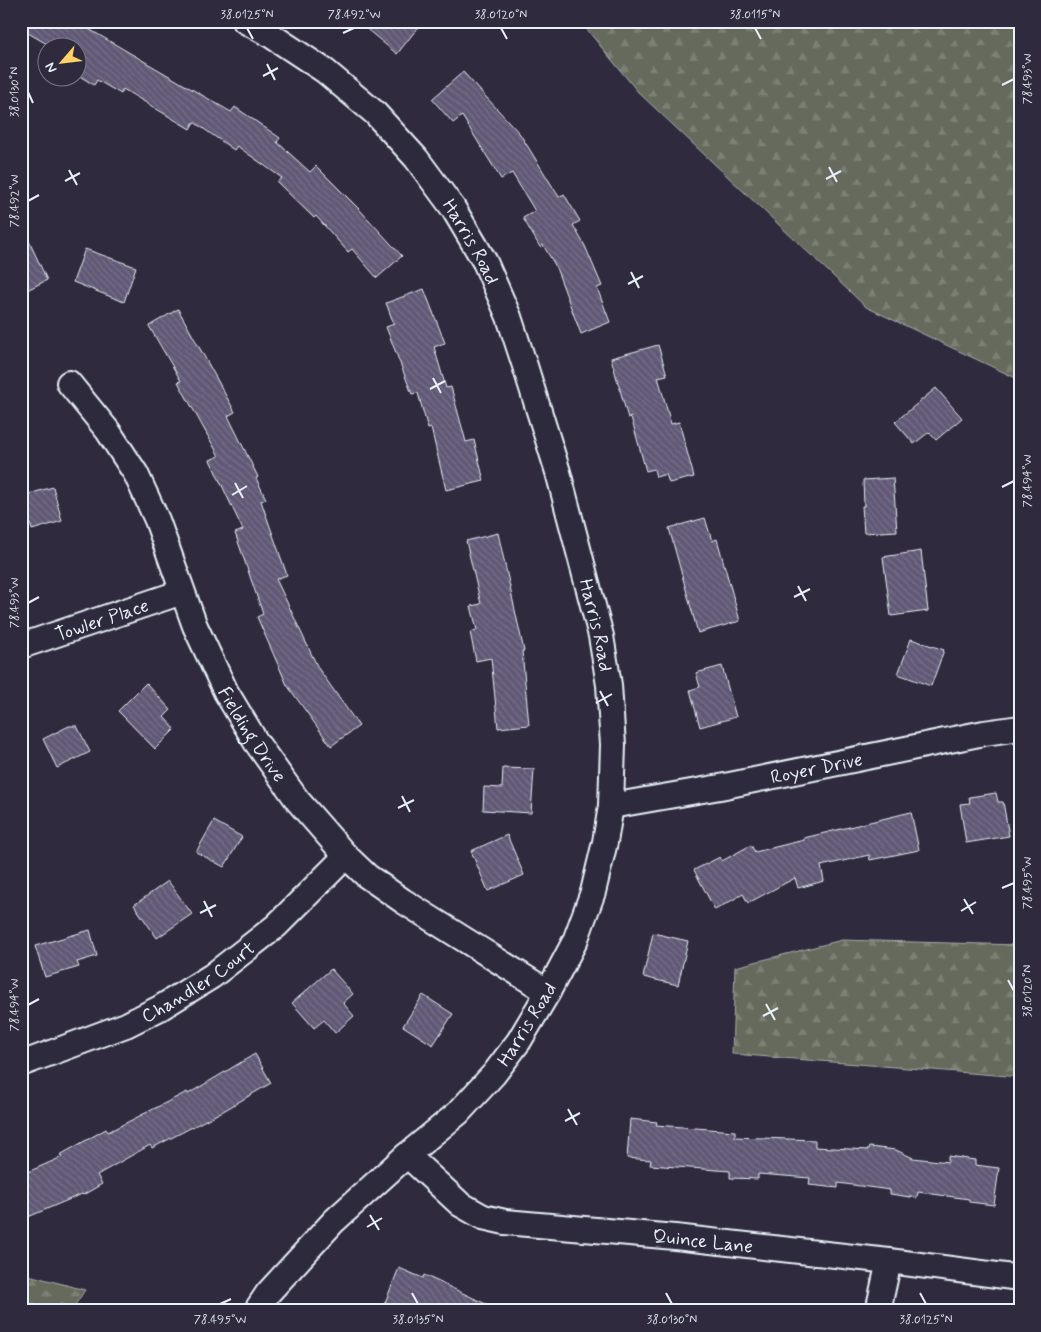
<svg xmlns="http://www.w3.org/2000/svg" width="1041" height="1332" viewBox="0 0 1041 1332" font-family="Mynerve,sans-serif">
	<defs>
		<pattern id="forest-firs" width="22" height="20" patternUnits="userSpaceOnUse" patternTransform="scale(1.25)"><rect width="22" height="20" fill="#666b5d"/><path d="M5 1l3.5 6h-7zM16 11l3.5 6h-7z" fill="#7c8175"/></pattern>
		<pattern id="building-back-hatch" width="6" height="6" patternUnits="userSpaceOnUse" patternTransform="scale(1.25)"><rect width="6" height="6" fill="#615875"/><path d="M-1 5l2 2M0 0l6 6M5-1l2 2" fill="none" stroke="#787089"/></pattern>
	</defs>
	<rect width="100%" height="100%" fill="#2f2a3d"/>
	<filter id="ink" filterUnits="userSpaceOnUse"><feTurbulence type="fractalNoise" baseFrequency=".02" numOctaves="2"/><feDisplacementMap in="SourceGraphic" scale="10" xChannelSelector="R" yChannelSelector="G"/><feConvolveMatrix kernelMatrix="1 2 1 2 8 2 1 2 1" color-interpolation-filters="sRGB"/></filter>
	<g filter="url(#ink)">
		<g fill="url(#forest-firs)" stroke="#a7aeaa">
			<path d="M580,21h440v359l-154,-73 -228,-215z"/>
			<path d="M842,940l178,5v132l-288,-23 3,-87z"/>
			<path d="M21,1273l64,17 -14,21h-50z"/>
		</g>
		<g fill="url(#building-back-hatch)" stroke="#e8f1f8">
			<path d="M21,21h54l156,91 4,-5 45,31 -3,4 33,30 6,-6 43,43 43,47 -25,22 -25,-29 -4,3 -32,-36 -2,2 -37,-36 5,-4 -45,-32 -3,4 -40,-28 -4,7 -67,-40 -2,5 -24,-14 -3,5 -16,-10v-27h-24l-33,-19z"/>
			<path d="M357,21h66l-26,33z"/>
			<path d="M463,72l57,62 39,63 5,-3 16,27 -7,4 12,21 17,40 -5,2 13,34 -29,12 -26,-69 -12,-20 -3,2 -17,-29 12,-7 -23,-38 -11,6 -39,-63 -9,7 -21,-24z"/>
			<path d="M21,224l26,56 -26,13z"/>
			<path d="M85,249l51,18 -12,35 -51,-20z"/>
			<path d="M424,289l21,54 -11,4 12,41 5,-1 15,55 8,-2 10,41 -38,9 -15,-62 -3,1 -10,-36 -6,1 -26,-67 8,-3 -8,-21z"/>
			<path d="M178,309l57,103 -7,4 30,61 -2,1 10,21 -5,2 26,74 -11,4 42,89 41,58 -28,20 -44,-61 -30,-68 6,-3 -28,-81 8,-3 -33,-70 9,-4 -41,-74 3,-1 -32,-55z"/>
			<path d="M658,345l9,30 -9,2 13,47 8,-2 15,55 -25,6 -3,-9 -10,3 -2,-8 -8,2 -15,-54 -3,1 -17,-60z"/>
			<path d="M936,388l26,30 -26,22 -7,-8 -15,12 -19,-22z"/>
			<path d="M893,478l4,53 -33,2 -2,-27h2l-1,-26z"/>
			<path d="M53,487l9,34 -30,9 -10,-34z"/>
			<path d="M705,518l7,23 5,-2 23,82 -42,12 -29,-105z"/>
			<path d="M498,533l26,118h-2l7,74 -31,3 -7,-70 -15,3 -6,-29 7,-2 -6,-24 10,-2 -15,-63z"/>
			<path d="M921,551l7,60 -37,5 -8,-59z"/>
			<path d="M911,639l33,11 -13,36 -33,-12z"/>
			<path d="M722,666l14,51 -36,10 -10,-37 10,-3 -4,-14z"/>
			<path d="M146,683l25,27 -7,7 11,12 -20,20 -37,-38z"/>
			<path d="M69,726h8l13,26 -33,16 -14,-29z"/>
			<path d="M503,768l31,1 -3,44 -48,-3 1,-23 18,1z"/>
			<path d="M996,793l2,9h5l6,34 -43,7 -6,-39 10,-1 -1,-6z"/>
			<path d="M911,812l8,38 -49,10 -1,-5 -48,11 3,15 -26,7 -3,-10 -47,25 -5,-9 -28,16 -21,-40 26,-13 2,4 29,-16 4,7 49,-12v-2z"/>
			<path d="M214,821l28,16 -18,30 -28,-15z"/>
			<path d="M507,835l17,40 -36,16 -17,-40z"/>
			<path d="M168,881l24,33 -35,24 -23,-33z"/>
			<path d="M90,930l7,26 -20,6 2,5 -34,10 -10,-31z"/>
			<path d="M653,933l35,8 -10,44 -35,-8z"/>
			<path d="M331,969l22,25 -10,9 11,13 -19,17 -11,-13 -10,8 -22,-25z"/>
			<path d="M423,995l30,19 -20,31 -30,-19z"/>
			<path d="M255,1054l16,29 -46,27 -73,38 -2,-3 -53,30 5,9 -19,11 -1,-1 -61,26v-45l41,-18 -2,-2 46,-26 2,3 79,-40 1,2z"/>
			<path d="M630,1119l27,3 -1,3 79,6v6l80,3v7l53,3 1,-3 27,3 17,8 35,4v-6l27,4v5l24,3 -5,37 -25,-3v-3l-51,-7 -1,6 -27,-4v-4l-52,-7v5l-29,-3 1,-7 -52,-4v5l-28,-1v-7l-80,-6 1,-5 -24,-2z"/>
			<path d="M399,1268l24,10 1,-3 77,36h-104l-13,-6z"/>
		</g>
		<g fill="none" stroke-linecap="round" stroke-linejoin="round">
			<defs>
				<g id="street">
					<path id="s1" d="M245,21l24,13 56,37 50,42 41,45 37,50 32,54 24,55 16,49 33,106 43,164 8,49 4,60 -2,61 -6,36 -12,50 -18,49 -27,51 -29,49 -25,33 -36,39 -51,42 -73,66 -66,72 -12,18"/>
					<path id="s2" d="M69,383l39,48 28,43 21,46 38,106 31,66 30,50 42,59 48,55 21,20 36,25 145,91"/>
					<path id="s3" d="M21,646l161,-54"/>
					<path id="s4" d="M611,806l109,-19 264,-54 36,-5"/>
					<path id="s5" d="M21,1064l105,-39 34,-17 52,-32 64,-50 70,-70"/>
					<path id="s6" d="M407,1155l53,49 23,13 22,5 170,15 214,24 131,17"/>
					<path d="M878,1311l11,-50"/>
				</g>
			</defs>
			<use href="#street" stroke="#e8f1f8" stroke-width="28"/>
			<use href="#street" stroke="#2f2a3d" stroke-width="24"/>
		</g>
	</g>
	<path fill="none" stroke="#e8f1f8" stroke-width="2" d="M247,28l6,11M501,28l6,11M755,28l6,11M343,33l11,-5M267,64l8,16M263,76l15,-8M1002,85l12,-6M28,92l5,11M829,167l8,15M69,170l8,15M826,179l15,-8M65,181l15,-8M28,201l11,-6M631,272l8,16M628,284l15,-8M433,378l8,15M430,389l15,-8M235,483l8,15M1002,487l12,-6M232,495l15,-9M798,586l8,15M794,597l16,-8M28,603l11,-6M600,691l8,15M596,703l16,-9M402,796l8,16M398,808l16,-8M1002,888l12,-5M964,899l9,15M204,901l8,16M961,911l15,-9M200,913l16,-8M1008,980l6,11M766,1004l9,16M28,1005l11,-6M763,1016l15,-8M568,1109l9,16M565,1121l15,-8M370,1215l9,15M367,1227l15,-9M412,1293l6,11M666,1293l6,11M920,1293l6,11M220,1304l11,-5"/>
	<g text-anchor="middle" stroke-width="4" stroke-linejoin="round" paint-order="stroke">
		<g font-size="19" fill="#e8f1f8" stroke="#2f2a3d">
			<text dy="7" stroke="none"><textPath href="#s1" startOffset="321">Harris Road</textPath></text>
			<text dy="7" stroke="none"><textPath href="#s3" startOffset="85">Towler Place</textPath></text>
			<text dy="7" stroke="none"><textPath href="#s1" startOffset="726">Harris Road</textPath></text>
			<text dy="7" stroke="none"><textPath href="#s2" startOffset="399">Fielding Drive</textPath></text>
			<text dy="7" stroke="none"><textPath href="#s4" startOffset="209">Royer Drive</textPath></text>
			<text dy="7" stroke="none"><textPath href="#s5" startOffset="196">Chandler Court</textPath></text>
			<text transform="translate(526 1024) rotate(-58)" y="7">Harris Road</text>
			<text dy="7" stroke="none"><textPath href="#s6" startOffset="320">Quince Lane</textPath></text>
		</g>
	</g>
	<rect width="1041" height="1332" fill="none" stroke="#2f2a3d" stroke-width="55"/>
	<g transform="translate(62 62) rotate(242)"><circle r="24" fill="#2f2a3d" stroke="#797a88"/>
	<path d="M0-4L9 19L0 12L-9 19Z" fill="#ffd166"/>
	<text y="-8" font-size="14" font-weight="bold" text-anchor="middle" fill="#e8f1f8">N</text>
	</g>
	<rect x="28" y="28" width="986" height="1276" fill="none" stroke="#e8f1f8" stroke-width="2"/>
	<g font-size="12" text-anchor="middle" fill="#e8f1f8">
		<text x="247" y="18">38.0125°N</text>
		<text x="354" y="18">78.492°W</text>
		<text x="501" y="18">38.0120°N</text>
		<text x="755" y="18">38.0115°N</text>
		<text transform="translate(1027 79) rotate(-90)" y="4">78.493°W</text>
		<text transform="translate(14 92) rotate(-90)" y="4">38.0130°N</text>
		<text transform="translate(14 201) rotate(-90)" y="4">78.492°W</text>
		<text transform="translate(1027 481) rotate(-90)" y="4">78.494°W</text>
		<text transform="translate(14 603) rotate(-90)" y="4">78.493°W</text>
		<text transform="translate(1027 883) rotate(-90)" y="4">78.495°W</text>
		<text transform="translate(1027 991) rotate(-90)" y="4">38.0120°N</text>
		<text transform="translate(14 1005) rotate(-90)" y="4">78.494°W</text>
		<text x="220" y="1323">78.495°W</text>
		<text x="418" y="1323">38.0135°N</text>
		<text x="672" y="1323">38.0130°N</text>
		<text x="926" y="1323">38.0125°N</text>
	</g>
</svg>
